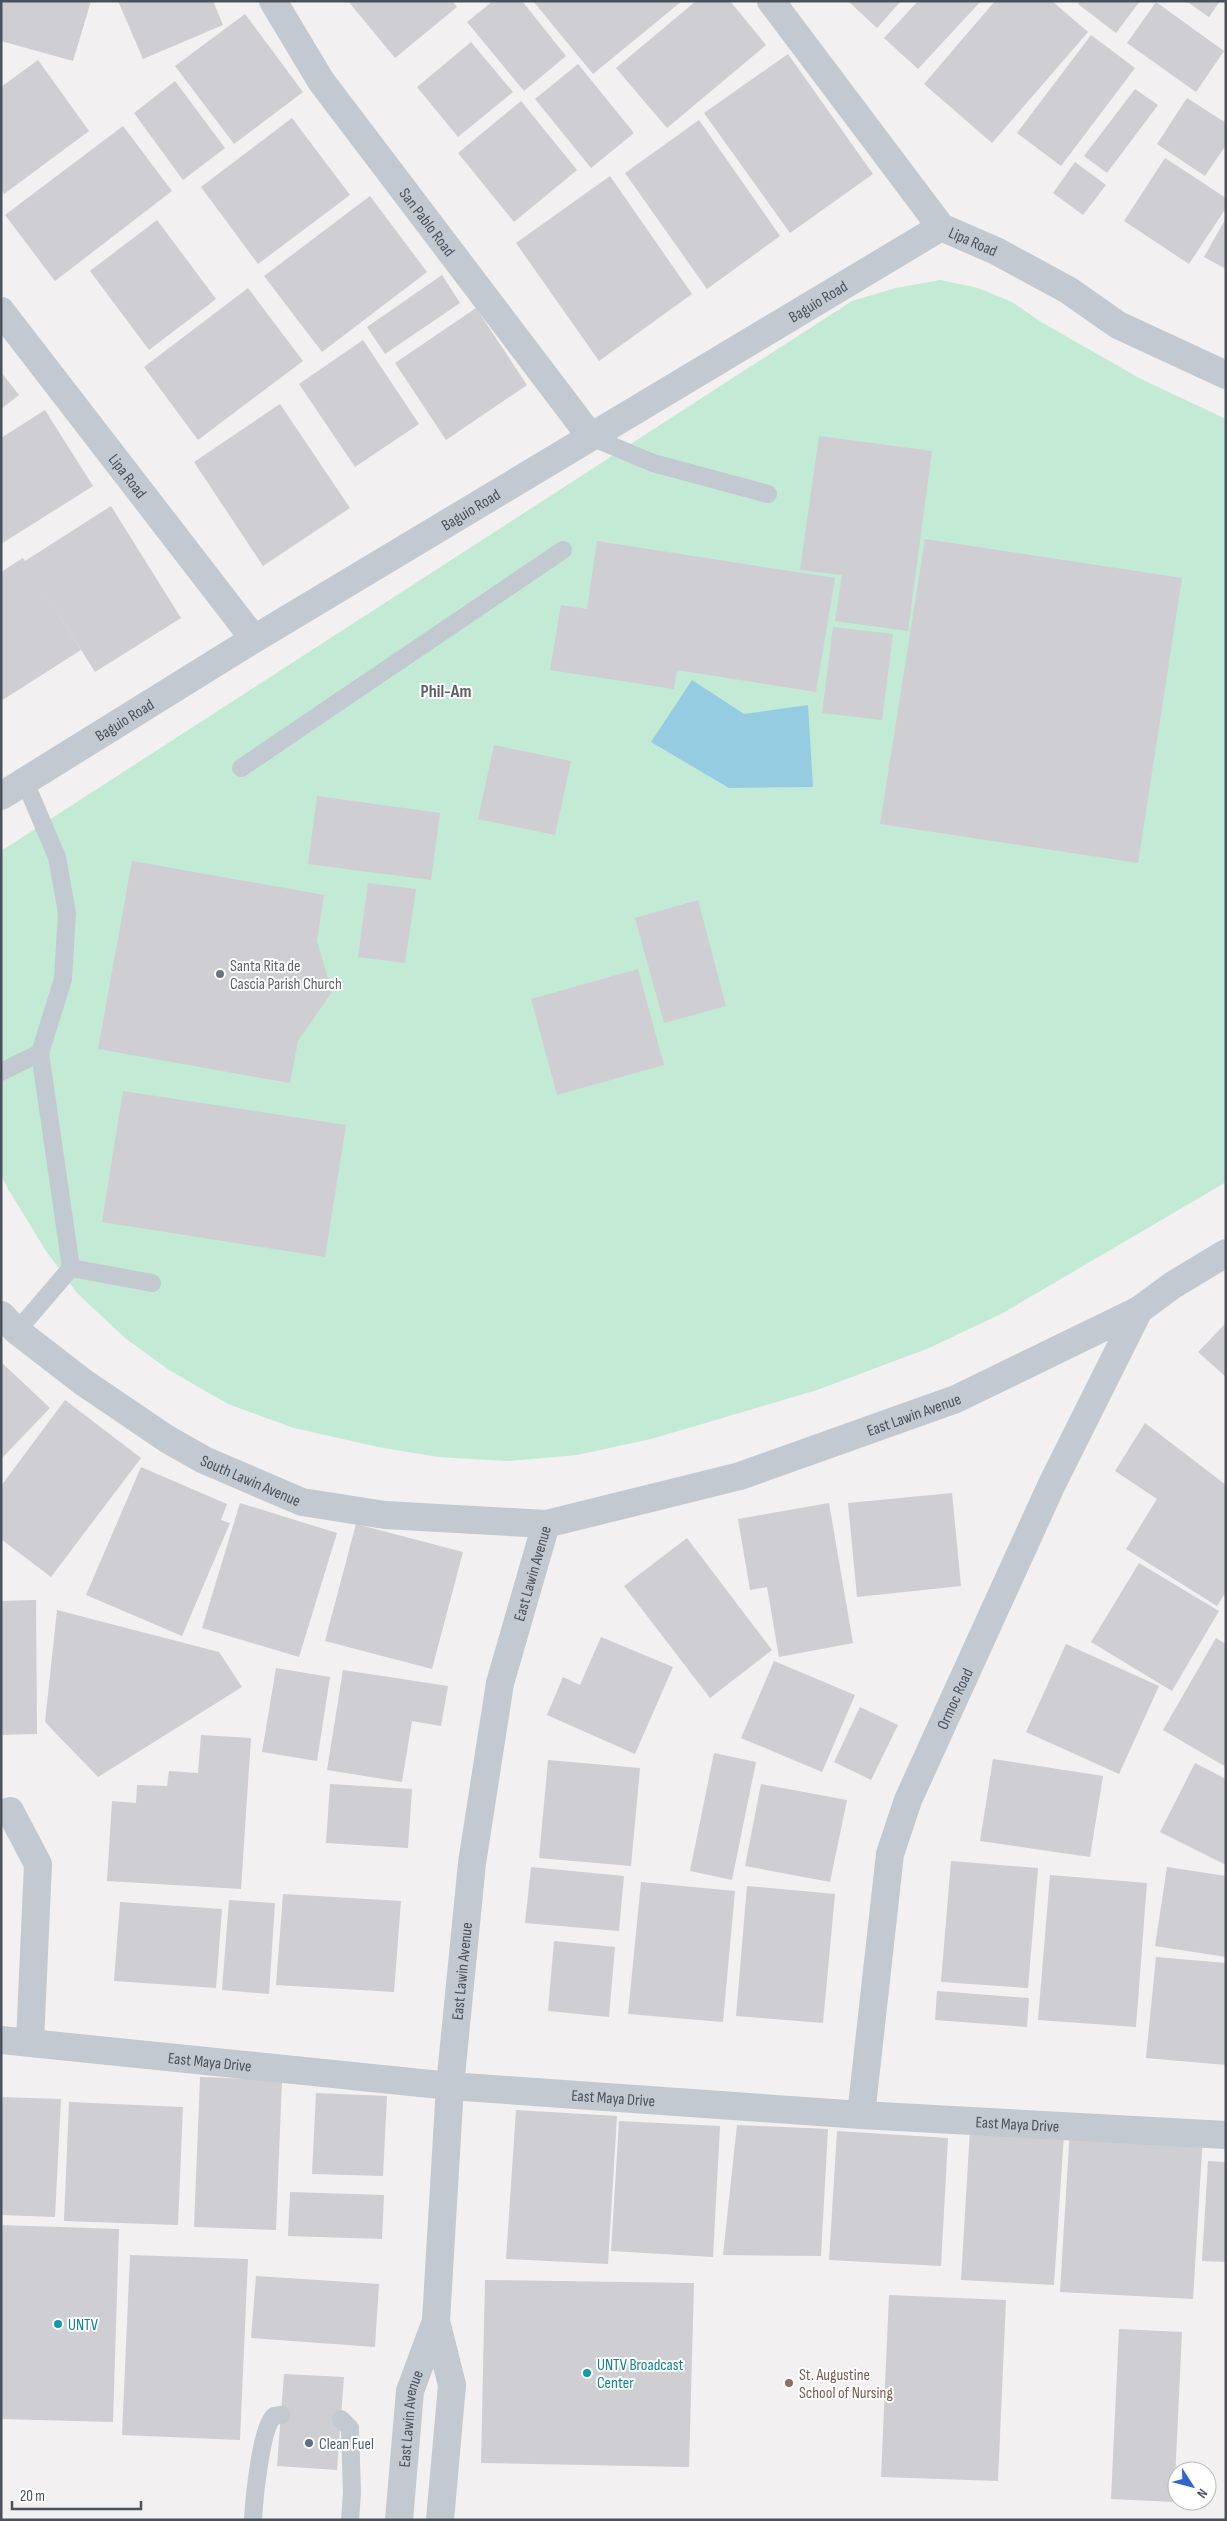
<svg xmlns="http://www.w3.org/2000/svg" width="1227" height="2521" viewBox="0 0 1227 2521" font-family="'Sofia Sans Condensed',sans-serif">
	<rect width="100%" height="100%" fill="#f2f0f0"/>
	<path fill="#c3ead5" d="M940,280l38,8 34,14 29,20 100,57 85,40v763l-223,131 -74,35 -112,42 -166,49 -74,16 -70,6 -69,-4 -60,-10 -84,-19 -66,-24 -59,-34 -44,-32 -48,-45 -31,-42 -38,-62 -7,-14v-324l851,-550 44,-13z"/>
	<path fill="#96cce2" d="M692,680l52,34 64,-9 5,82 -84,1 -78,-46z"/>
	<g fill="#ceced3">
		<path d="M1,1h90l-18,60 -72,-20z"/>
		<path d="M118,1h95l10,24 -80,34z"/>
		<path d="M348,1h104l5,6 -62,51z"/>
		<path d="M493,1h29l44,55 -42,35 -57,-69z"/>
		<path d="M533,1h149l-89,73z"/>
		<path d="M696,1h34l36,44 -99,83 -51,-60z"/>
		<path d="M848,1h53l-24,27z"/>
		<path d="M918,1h63l-63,68 -34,-31z"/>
		<path d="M995,1h57l36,31 -96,111 -68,-59z"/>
		<path d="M1080,1h60l-24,32 -38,-29z"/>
		<path d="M1186,1h34l-11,16z"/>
		<path d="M1156,2l68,49 -28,41 -69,-49z"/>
		<path d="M245,14l58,78 -69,52 -59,-78z"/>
		<path d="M1091,35l44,33 -74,98 -44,-33z"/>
		<path d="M471,42l42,50 -55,45 -41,-50z"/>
		<path d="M788,54l85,120 -83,59 -86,-120z"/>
		<path d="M38,60l51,71 -85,63 -3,-5v-102z"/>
		<path d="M578,64l56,69 -43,35 -56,-69z"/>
		<path d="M175,81l50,67 -42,32 -49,-67z"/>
		<path d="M1135,89l23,16 -51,68 -23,-17z"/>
		<path d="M1187,98l39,25v22l-21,31 -48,-32z"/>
		<path d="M521,101l56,69 -63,52 -56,-69z"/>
		<path d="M292,118l58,77 -92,69 -57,-77z"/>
		<path d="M699,120l81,116 -73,53 -82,-116z"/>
		<path d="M123,126l49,65 -117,90 -50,-66z"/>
		<path d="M1165,158l61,40v10l-37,56 -65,-43z"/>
		<path d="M1075,162l31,23 -23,30 -30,-22z"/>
		<path d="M610,176l82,118 -93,67 -83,-118z"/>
		<path d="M370,196l57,76 -105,80 -58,-76z"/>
		<path d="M1226,218v51l-22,-12z"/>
		<path d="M157,220l59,79 -67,51 -59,-79z"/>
		<path d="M442,275l18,28 -75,51 -18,-27z"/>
		<path d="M248,288l55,73 -105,79 -54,-73z"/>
		<path d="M476,308l51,77 -81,55 -51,-77z"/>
		<path d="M363,340l56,84 -64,43 -56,-83z"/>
		<path d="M1,372l18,23 -18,14z"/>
		<path d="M280,404l70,104 -87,58 -69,-104z"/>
		<path d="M45,410l48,76 -92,58v-106z"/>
		<path d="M819,436l113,15 -24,180 -73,-10 7,-46 -42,-5z"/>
		<path d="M111,506l70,112 -86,54 -59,-94 45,72 -80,51v-129l22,-14 2,3z"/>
		<path d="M925,539l257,39 -44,285 -258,-39z"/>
		<path d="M597,541l238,37 -19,114 -139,-22 -3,19 -124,-19 11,-65 26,4z"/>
		<path d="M833,627l60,7 -11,86 -60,-7z"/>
		<path d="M494,745l77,16 -16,74 -77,-16z"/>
		<path d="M317,796l123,17 -9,67 -123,-16z"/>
		<path d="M132,861l192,34 -7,46 15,51 -34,49 -8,42 -192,-34z"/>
		<path d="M368,883l48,6 -11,74 -47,-6z"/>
		<path d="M698,900l28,106 -62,17 -29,-105z"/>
		<path d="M638,969l26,96 -107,30 -26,-96z"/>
		<path d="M123,1091l223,34 -21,132 -223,-35z"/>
		<path d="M1226,1323v54l-28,-25z"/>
		<path d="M1,1362l49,46 -49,51z"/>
		<path d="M65,1400l76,58 -90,119 -50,-38v-53z"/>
		<path d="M1145,1423l81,62v107l-9,14 -91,-57 31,-50 -42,-28z"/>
		<path d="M141,1467l86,37 -6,16 9,3 -48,113 -96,-41z"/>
		<path d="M952,1493l9,93 -104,11 -9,-94z"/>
		<path d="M240,1503l97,30 -38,124 -97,-29z"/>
		<path d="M829,1503l24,140 -74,14 -12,-70 -17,3 -12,-71z"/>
		<path d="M356,1524l107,28 -31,117 -107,-28z"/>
		<path d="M687,1538l85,112 -62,48 -86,-112z"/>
		<path d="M1139,1563l80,48 -47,80 -81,-49z"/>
		<path d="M36,1600l1,134 -36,1v-134z"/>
		<path d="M57,1610l162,42 23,35 -144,90 -53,-55z"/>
		<path d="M601,1637l72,30 -38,87 -88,-39 16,-38 17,8z"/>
		<path d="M1216,1638l10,6v123l-63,-37z"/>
		<path d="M1066,1644l93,42 -40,88 -93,-42z"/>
		<path d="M774,1661l81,34 -33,77 -81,-34z"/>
		<path d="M276,1668l54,9 -13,84 -55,-9z"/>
		<path d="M343,1670l105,16 -7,40 -29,-5 -10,61 -75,-12z"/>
		<path d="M860,1707l38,18 -27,55 -37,-18z"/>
		<path d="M201,1735l50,3 -10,151 -134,-8 5,-80 24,2 1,-18 30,1 2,-15 29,2z"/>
		<path d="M714,1753l42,9 -24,118 -42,-9z"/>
		<path d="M993,1759l110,17 -13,81 -110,-16z"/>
		<path d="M548,1760l92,8 -9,98 -92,-8z"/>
		<path d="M1195,1763l31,16v86l-66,-33z"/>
		<path d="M330,1784l82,5 -4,59 -82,-5z"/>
		<path d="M761,1784l86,16 -17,82 -85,-16z"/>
		<path d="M951,1861l87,7 -10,120 -87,-6z"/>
		<path d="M531,1867l93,9 -5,55 -94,-8z"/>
		<path d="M1167,1867l59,9v81l-71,-11z"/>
		<path d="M1050,1875l97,8 -11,144 -98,-7z"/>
		<path d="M641,1882l94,9 -12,131 -95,-8z"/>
		<path d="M747,1886l88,8 -12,129 -87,-7z"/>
		<path d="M283,1894l118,7 -7,91 -118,-7z"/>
		<path d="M229,1900l46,3 -6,91 -47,-4z"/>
		<path d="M120,1902l102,7 -6,79 -102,-7z"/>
		<path d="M554,1941l61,6 -6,70 -61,-6z"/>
		<path d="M1156,1957l70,6v102l-80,-7z"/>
		<path d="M937,1991l92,7 -2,29 -92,-7z"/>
		<path d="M200,2077l82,3 -6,150 -82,-3z"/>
		<path d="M316,2093l71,3 -4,80 -71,-2z"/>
		<path d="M1,2097l60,2 -6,118 -54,-2z"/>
		<path d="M69,2102l114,5 -5,118 -114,-4z"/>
		<path d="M516,2110l101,6 -9,148 -102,-5z"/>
		<path d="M619,2121l101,5 -7,131 -102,-6z"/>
		<path d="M737,2125l91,4 -7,127 -98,-1z"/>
		<path d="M1070,2128l133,7 -10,164 -133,-7z"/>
		<path d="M970,2129l94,5 -10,151 -93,-5z"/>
		<path d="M837,2131l111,7 -7,128 -112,-6z"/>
		<path d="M1208,2161l18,1v100l-24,-1z"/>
		<path d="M290,2192l94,3 -2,44 -94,-3z"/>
		<path d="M1,2225l118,4 -6,193 -112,-3z"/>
		<path d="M130,2255l118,4 -8,181 -118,-5z"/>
		<path d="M256,2276l123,8 -4,63 -124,-9z"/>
		<path d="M485,2280l209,3 -5,184 -208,-4z"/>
		<path d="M889,2295l117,5 -8,181 -117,-4z"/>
		<path d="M1119,2329l63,3 -8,170 -63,-3z"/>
		<path d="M284,2374l60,3 -7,93 -60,-4z"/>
	</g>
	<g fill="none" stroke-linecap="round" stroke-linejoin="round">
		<g stroke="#c2c9d0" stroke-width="18">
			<path d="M591,437l62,26 115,31"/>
			<path d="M241,768l322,-218"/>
			<path d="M40,1053l31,215 81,15"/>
			<path d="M1,1072l39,-19 23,-74 4,-66 -10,-56 -32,-75"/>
			<path d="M17,1331l54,-63"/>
			<path d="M341,2419l9,9 2,65 -2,27"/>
			<path d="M253,2520c1,-20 8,-93 21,-104l7,-1"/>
		</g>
		<g stroke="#c2c9d0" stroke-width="28">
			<path id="s1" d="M273,1l48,80 270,356"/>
			<path id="s2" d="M771,1l170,226 55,24 72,39 50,35 108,50"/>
			<path id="s3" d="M1,311l253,328"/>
			<path id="s4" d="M1,796l253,-157 687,-412"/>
			<path id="s5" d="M1,1315l16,16 66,51 84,57 37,21 98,42 83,13 161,9 194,-48 216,-77 183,-89 34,-25 53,-32"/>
			<path d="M10,1811l28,53 -8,178"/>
			<path id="s6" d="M1,2040l449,46 411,29 365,20"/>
			<path id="s7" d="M861,2115l29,-261 18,-54 144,-316 87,-174"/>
			<path d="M436,2321l16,64 -12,135"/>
			<path id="s8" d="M399,2520l11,-129 26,-70 14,-235 22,-223 28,-180 46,-159"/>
		</g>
	</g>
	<circle fill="#6b7280" stroke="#fff" stroke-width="2" cx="220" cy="974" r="5"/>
	<g fill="#0f9aa8" stroke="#fff" stroke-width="2">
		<circle cx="58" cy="2324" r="5"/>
		<circle cx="587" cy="2373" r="5"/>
	</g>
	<circle fill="#8d6e63" stroke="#fff" stroke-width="2" cx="789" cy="2383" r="5"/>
	<circle fill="#5c6f8a" stroke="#fff" stroke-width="2" cx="309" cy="2443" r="5"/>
	<g text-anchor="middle" stroke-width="4" stroke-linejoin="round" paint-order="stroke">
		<g font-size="16" fill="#4a515b" stroke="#fff">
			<text dy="6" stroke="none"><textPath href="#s1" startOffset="270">San Pablo Road</textPath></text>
			<text dy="6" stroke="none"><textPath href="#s2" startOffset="318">Lipa Road</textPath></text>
			<text dy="6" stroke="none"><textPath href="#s4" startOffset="955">Baguio Road</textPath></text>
			<text dy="6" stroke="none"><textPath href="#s3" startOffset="208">Lipa Road</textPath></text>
			<text dy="6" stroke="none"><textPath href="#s4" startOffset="550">Baguio Road</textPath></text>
			<text dy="6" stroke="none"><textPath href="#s4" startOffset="145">Baguio Road</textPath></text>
			<text dy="6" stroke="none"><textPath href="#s5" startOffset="986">East Lawin Avenue</textPath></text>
			<text dy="6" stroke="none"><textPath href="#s5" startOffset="301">South Lawin Avenue</textPath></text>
			<text dy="6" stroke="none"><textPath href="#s8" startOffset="960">East Lawin Avenue</textPath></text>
			<text dy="6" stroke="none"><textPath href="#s7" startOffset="431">Ormoc Road</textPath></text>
			<text dy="6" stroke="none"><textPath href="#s8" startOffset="555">East Lawin Avenue</textPath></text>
			<text dy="6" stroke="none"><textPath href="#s6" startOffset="210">East Maya Drive</textPath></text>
			<text dy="6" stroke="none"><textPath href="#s6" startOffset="615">East Maya Drive</textPath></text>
			<text dy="6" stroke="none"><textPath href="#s6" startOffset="1020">East Maya Drive</textPath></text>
			<text dy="6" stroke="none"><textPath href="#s8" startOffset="102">East Lawin Avenue</textPath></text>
		</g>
		<g font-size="16" fill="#5b616d" stroke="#fff" text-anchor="start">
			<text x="230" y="971">Santa Rita de<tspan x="230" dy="18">Cascia Parish Church</tspan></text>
		</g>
		<g font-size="16" fill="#0d838f" stroke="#fff" text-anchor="start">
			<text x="68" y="2330">UNTV</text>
			<text x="597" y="2370">UNTV Broadcast<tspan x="597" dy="18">Center</tspan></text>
		</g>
		<g font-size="16" fill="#785e54" stroke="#fff" text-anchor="start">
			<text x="799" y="2380">St. Augustine<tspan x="799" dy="18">School of Nursing</tspan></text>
		</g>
		<g font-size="16" fill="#4e5e75" stroke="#fff" text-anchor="start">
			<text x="319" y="2449">Clean Fuel</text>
		</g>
		<g font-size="18" font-weight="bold" fill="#5d5f63" stroke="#fff">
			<text x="446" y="697">Phil-Am</text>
		</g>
	</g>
	<rect width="1227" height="2521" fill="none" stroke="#4a515b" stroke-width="5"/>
	<g transform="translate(1192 2486) rotate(126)"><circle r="24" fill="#ffffff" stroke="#b7b9bd"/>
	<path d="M0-4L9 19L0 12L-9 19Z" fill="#2f67cd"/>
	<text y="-8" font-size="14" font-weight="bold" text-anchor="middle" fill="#4a515b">N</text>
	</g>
	<path d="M12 2501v8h129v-8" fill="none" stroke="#4a515b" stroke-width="2.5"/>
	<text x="20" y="2501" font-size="15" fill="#4a515b" stroke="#ffffff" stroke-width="4" paint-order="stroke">20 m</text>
</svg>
